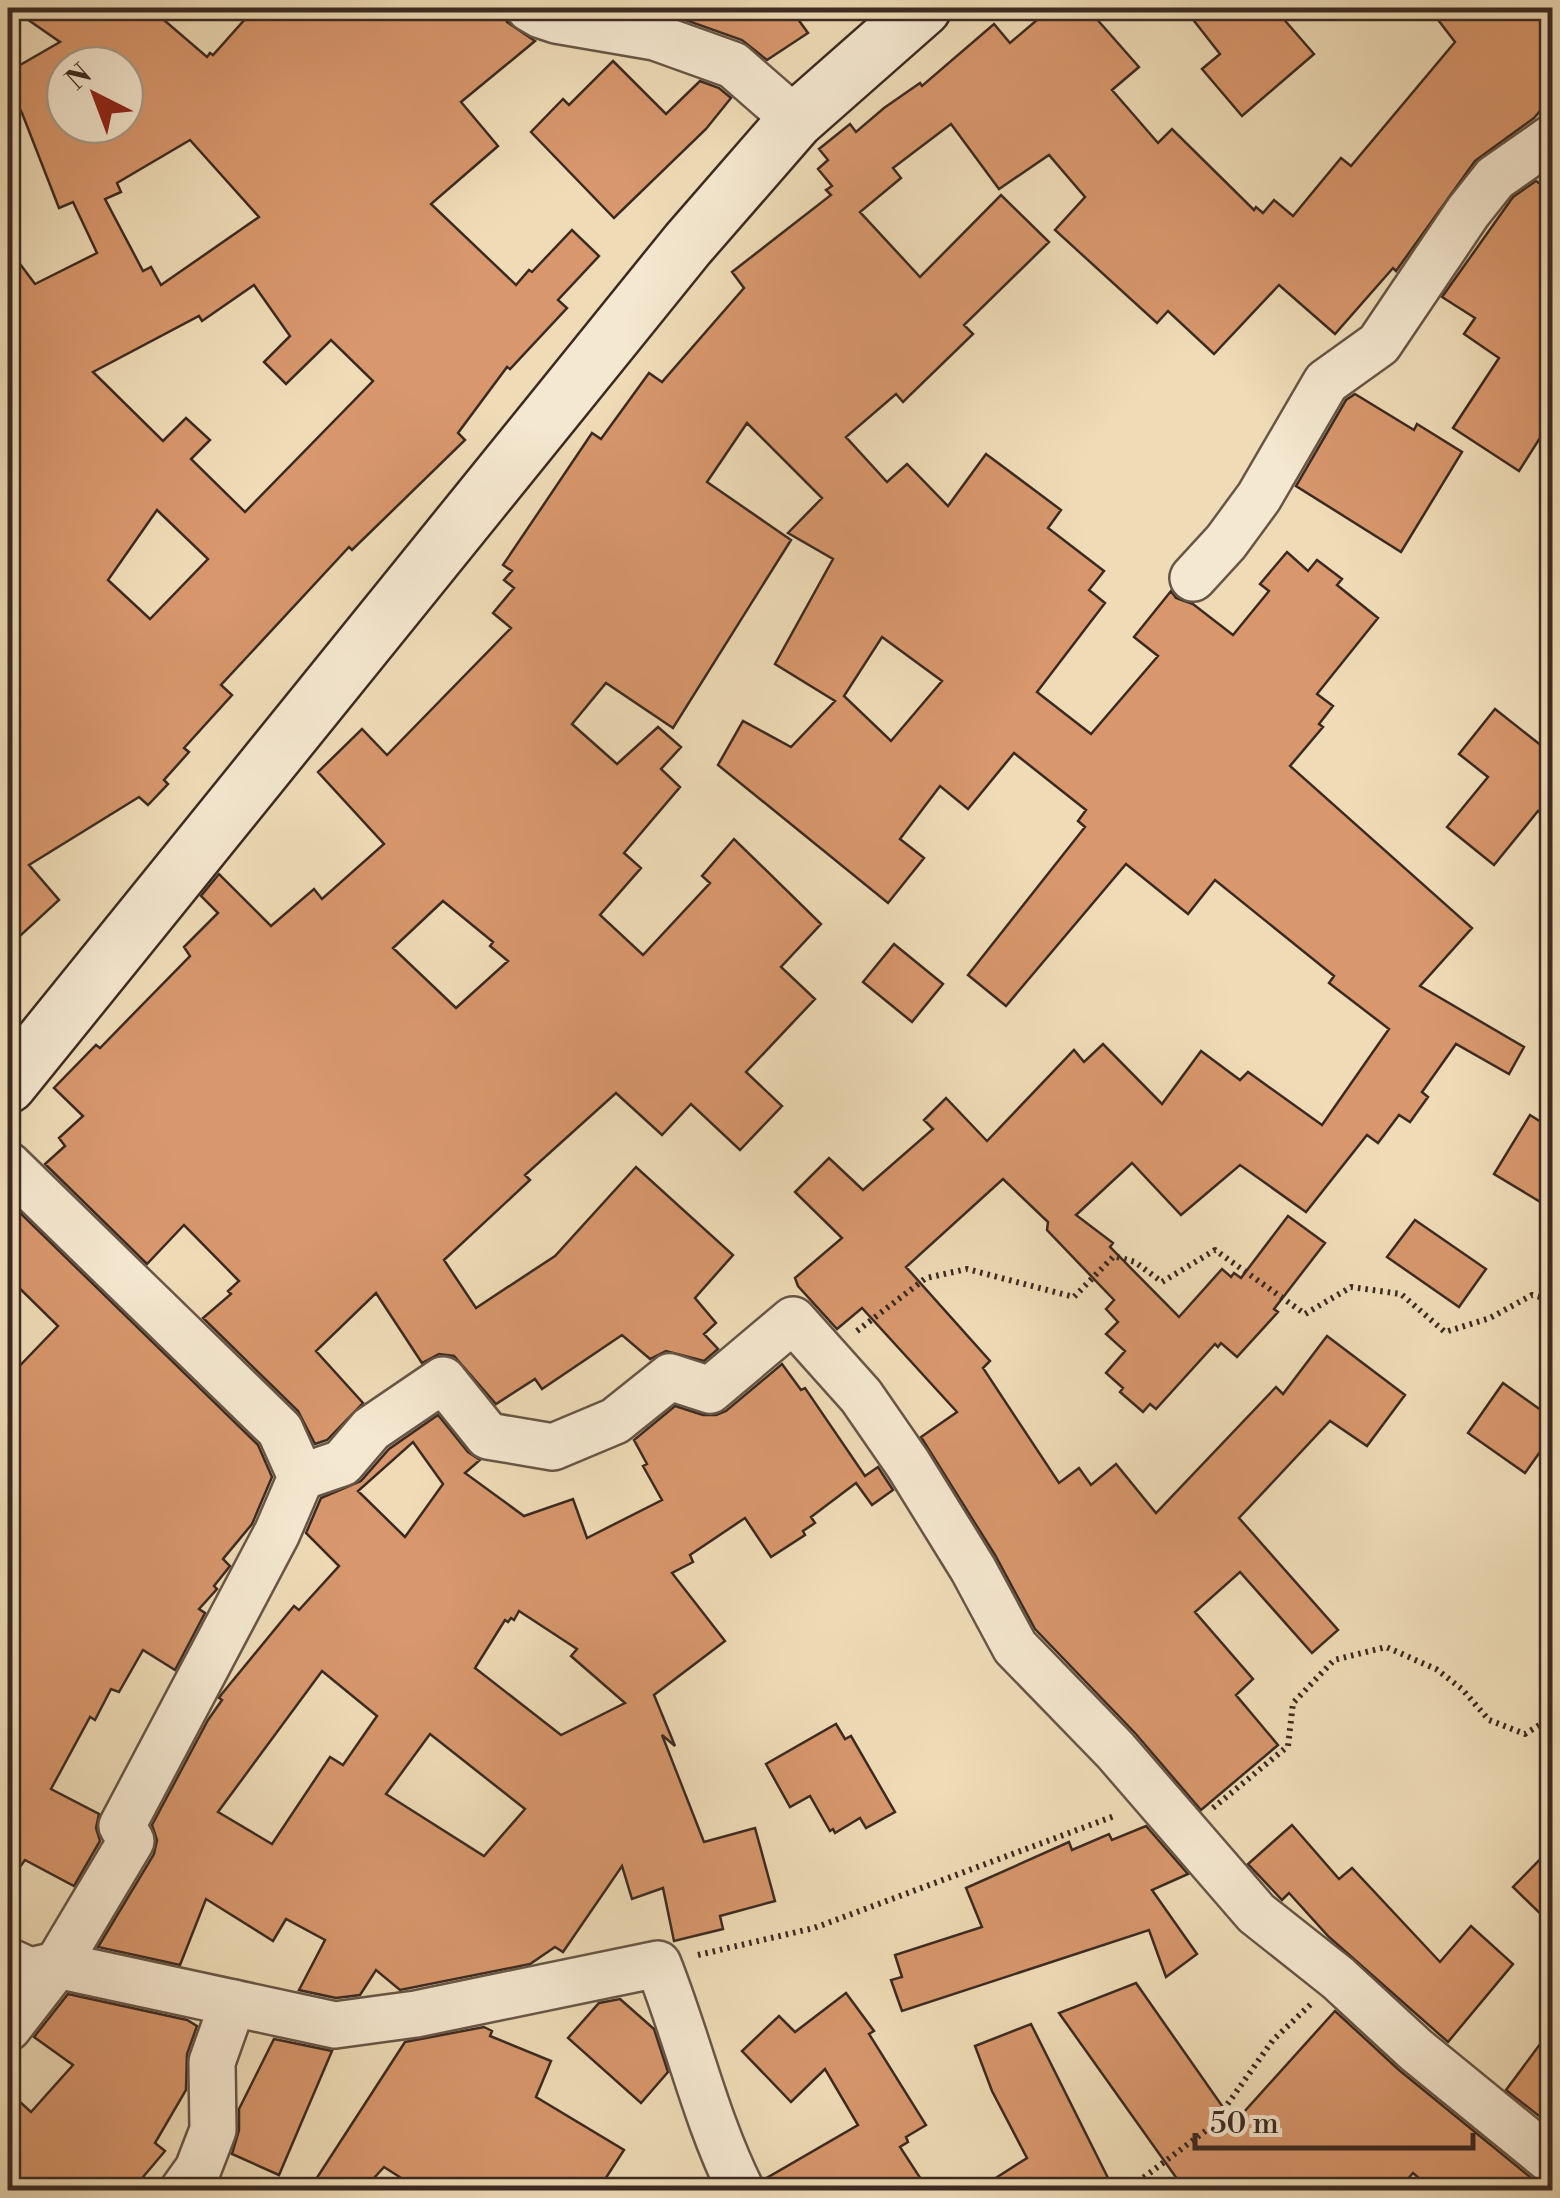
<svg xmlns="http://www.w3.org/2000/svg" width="1560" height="2198" viewBox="0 0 1560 2198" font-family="'Libre Bodoni',serif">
	<rect width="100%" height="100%" fill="#efdcb7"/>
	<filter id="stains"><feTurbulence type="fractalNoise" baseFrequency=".002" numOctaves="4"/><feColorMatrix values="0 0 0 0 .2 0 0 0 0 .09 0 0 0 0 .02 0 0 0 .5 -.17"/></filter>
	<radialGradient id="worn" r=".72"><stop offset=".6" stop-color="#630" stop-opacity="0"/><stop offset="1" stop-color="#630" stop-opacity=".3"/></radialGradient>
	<g fill="#d8976c" stroke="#3b2a22" stroke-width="2.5" fill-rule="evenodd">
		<path d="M11,8h139l57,49 3,-4 3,2 42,-47h248l4,14 28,19 -74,61 37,44 -67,58 85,81 13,-15 3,2 40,-42 27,26 -41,44 9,8 -57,61 -3,-2 -49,66 7,7 -113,110 -3,-3 -128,138 11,10 -48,53 5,4 -25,28 4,4 -20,21 -9,-8 -110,68 30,35 -51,47v-699l27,36 62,-31 -24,-51 -14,6 -37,-95 -14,-25v-16l52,-30zM65,65h60v60h-60zM190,140l69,77 -98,68 -10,-18 -8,4 -38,-72 16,-7 -4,-9zM254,285l36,51 -26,26 22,22 45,-44 42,41 -128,131 -54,-53 19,-19 -24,-22 -23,23 -70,-69 106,-56 3,5zM157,510l51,49 -58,60 -42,-39z"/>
		<path d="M658,8h132l18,25 -41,27 -25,-20 -82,-29z"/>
		<path d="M1051,8h36l52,59 -27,23 46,53 14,-14 82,81 2,-3 7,6 11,-13 19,16 48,-58 10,8 104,-124 -26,-34h112l11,11v78l-18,21 -59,43 -79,110 -3,-3 -58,66 -56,-49 -65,69 -46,-43 -11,12 -102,-93 30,-33 -36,-42 -50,34 -48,-65 -58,44 8,10 -41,34 60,65 81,-82 48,47 -85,83 9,9 -70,68 -7,-8 -50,43 41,45 20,-18 41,42 38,-52 75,56 -13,18 56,43 -15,19 16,13 -68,89 54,42 67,-78 -24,-19 37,-46 5,7 17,6 40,31 36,-44 -9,-7 27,-32 21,19 9,-11 25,19 -5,6 41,33 -61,76 16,12 -14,18 4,3 -33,39 182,162 -52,58 104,61 -15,27 -53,-30 -34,48 6,5 -18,25 -11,-7 -21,28 -11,-8 -61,77 -66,-47 -59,50 -49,-52 -56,52 37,28 -3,4 69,70 43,-48 9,8 3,-4 7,5 47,-62 37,27 -51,66 4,3 -41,45 -16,-14 -3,4 -3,-3 -59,65 -6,-5 -7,8 -23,-20 3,-4 -17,-15 19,-22 -19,-17 12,-12 -12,-13 8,-9 -67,-70 1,-8 -45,-43 -97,88 84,94 -7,7 76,115 20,-15 12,17 25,-21 40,49 120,-126 7,7 44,-58 78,59 -38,51 -37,-25 -91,97 99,112 -26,23 -72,-81 -45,40 58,67 -17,16 42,50 -77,65 -66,-77 -100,-104 -40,-74 -74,-118 36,-25 -95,-104 -25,21 -39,-43 -3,-8 47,-40 -47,-46 34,-34 34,32 70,-61 -9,-9 22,-22 41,43 87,-91 10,12 19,-18 59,60 39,-53 39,29 8,-8 74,53 67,-96 -60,-46 5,-7 -119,-96 -27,34 -62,-50 -120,142 -38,-31 117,-148 -7,-6 8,-11 -72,-57 -46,56 -28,-23 -40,53 24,19 -36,45 -170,-138 25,-44 48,26 44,-46 -60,-37 58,-105 -45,-26 34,-35 -75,-75 -40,59 84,58 -118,188 -67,-45 -34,41 45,40 41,-37 23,20 -20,22 19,18 -56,66 17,15 -41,47 43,40 67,-72 -8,-7 32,-37 87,85 -40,43 34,32 -69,73 36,34 -42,44 -49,-46 -29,31 -46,-42 -91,82 5,5 -86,80 32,48 79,-52 81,-89 97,88 -38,43 21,25 -12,11 14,15 -14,12 -38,-10 -16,8 -28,-24 -80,54 -7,-10 -39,25 -42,-48 -15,-2 -17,9 -46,-70 -60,58 47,52 -36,37 -12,4 -17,-33 -95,-93 28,-24 -3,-3 11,-10 -55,-56 -37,39 -102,-100 20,-18 -6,-8 24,-22 -29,-28 42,-43 4,3 90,-92 -6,-9 34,-34 -17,-17 18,-22 52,52 43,-37 8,10 62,-55 -66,-72 44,-43 25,26 124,-127 -18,-15 21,-25 -10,-8 8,-9 -9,-6 89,-132 9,6 48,-66 13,9 82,-94 -12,-16 99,-77 -5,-5 6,-4 -14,-17 10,-9 -9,-11 31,-25 6,8 28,-24 36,-25 2,3 72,-62 16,19zM882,637l60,44 -51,60 -47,-45zM443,901l50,41 -3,4 18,15 -52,47 -63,-60z"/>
		<path d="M1184,8h90l40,46 -72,62 -40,-47 18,-15z"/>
		<path d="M613,61l53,53 34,-33 19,7 12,10 -25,31 -92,89 -83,-86 32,-33 6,6z"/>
		<path d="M1536,181l16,11v227l-33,52 -66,-43 46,-70 -35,-24 11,-16 -33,-21 71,-100z"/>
		<path d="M1355,394l59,36 3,-6 45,28 -61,100 -105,-66 50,-86z"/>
		<path d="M1495,709l57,45v68l-14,-11 -44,54 -47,-38 41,-50 -29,-23z"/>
		<path d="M894,944l49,40 -31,38 -49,-40z"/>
		<path d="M1530,1115l22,14v57l-10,17 -48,-29z"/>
		<path d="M8,1201l250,244 14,32 -20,47 -29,35 7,7 -16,20 3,3 -18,20 6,4 -30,57 -32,-20 -24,42 -8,-3 -16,31 -5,-3 -39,72 48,25 -3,14 4,13 -26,45 -49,-26 -17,23v-505l50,-52 -50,-49z"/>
		<path d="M1415,1220l71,49 -27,38 -72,-50z"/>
		<path d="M782,1364l19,26 4,-2 60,88 13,-9 15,23 -21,15 -16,-22 -45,34 4,6 -12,8 2,4 -34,22 -26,-39 -55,37 3,7 -21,11 53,68 -71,54 21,51 -13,-11 42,107 51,-14 20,73 -55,15 3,13 -49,12 -11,-53 -31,11 -10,-33 -59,86 -8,-5 -25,17 -130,26 -24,-20 -16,25 -24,3 -37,-8 26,-50 -39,-21 -13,22 -67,-42 -26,66 -82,-18 56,-93 3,-14 -5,-15 56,-105 14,-20 -3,-2 2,-3 73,-89 5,4 40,-44 -33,-33 15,-35 40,-17 28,-32 49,-34 30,37 12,8 -15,13 59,43 49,-17 14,39 75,-38 -19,-34 4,-2 -13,-24 41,-34 28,9h13l10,-4zM413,1442l30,42 -38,53 -47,-46zM519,1611l58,38 -6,7 54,47 -64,32 -86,-67 30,-48 3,2 3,-4 3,2zM322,1671l55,45 -34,49 -13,-8 -58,87 -54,-32zM430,1734l95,75 -41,47 -98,-62z"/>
		<path d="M1503,1383l49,35v17l-27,38 -57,-40z"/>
		<path d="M836,1724l9,15 6,-3 44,76 -29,16 -6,-10 -25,15 -2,-4 -3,2 -20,-35 -20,11 -24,-43z"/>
		<path d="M1292,1825l47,54 13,-11 88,94 31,-36 42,38 -65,78 -119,-105 -40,-44 -7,7 -34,-36z"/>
		<path d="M1146,1826l42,48 -36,16 45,64 -31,23 -17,-47 -247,81 -11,-31 11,-3 -7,-22 87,-28 -16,-39 103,-46 3,8 37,-16 3,6z"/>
		<path d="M1552,1847v78l-39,-38z"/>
		<path d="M1136,1983l98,140 101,-112 64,59 136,111 17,6v3h-119l-20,-17 -15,17h-213l-126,-177z"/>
		<path d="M846,1993l28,38 -5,3 57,91 -20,12 2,5 -8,5 28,43h-161l-2,-11 93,-54 -33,-56 -34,33 -49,-51 37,-35 16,16z"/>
		<path d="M68,1994l119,26 10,6 -10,28 -1,36 -31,53 10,8 -33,39h-124v-99l23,21 42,-47 -39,-28z"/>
		<path d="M620,1999l34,30 14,43 -27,31 -73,-65 31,-35z"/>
		<path d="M1031,2024l83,166h-137l50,-32 -35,-67 -17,-45z"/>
		<path d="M484,2027l8,4 -2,5 61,25 -15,36 88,53 -26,40h-178l-36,-23 -21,23h-54l96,-148z"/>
		<path d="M1552,2028v80l-8,12 -38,-30z"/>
		<path d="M274,2039l58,12 -53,124 -47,-21 7,-24v-21z"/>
	</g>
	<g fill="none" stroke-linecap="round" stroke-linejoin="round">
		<defs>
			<g id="minor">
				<path d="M529,8l12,7 15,5 99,17 78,28 63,55"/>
				<path d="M1193,578l33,-36 33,-45 67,-115 53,-38 89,-132 27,-34 57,-40"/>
				<path d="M8,1165l272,265 21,47 -24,56 -155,293 9,15 -74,124 -49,63"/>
				<path d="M301,1477l41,-14 29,-34 72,-49 45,56 65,11 62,-26 55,-44 40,13 83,-70 68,76 47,68 65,105 42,78 100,103 141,163 82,65 78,72 136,111"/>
				<path d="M8,1961l22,10 27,-6 278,60 81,-11 242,-50c30,75 47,154 83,226"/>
				<path d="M183,2190l15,-21 15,-39 -1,-68 21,-59"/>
			</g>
			<path id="secondary" d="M8,1085l680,-841 108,-124 127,-112"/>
		</defs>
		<use href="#minor" stroke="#685647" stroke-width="50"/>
		<use href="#secondary" stroke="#3b2a22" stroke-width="60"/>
		<g stroke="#3b2a22" stroke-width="6" stroke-dasharray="2.5 5" stroke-linecap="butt">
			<path d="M857,1331l69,-53 41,-9 107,28 40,-41 21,6 27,20 53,-32 90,64 46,-27 50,7 44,38 45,-14 42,-23 20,5"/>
			<path d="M1213,1808l75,-62 5,-43 41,-43 52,-13 50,22 26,20 27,31 36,14 27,-17"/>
			<path d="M698,1955l116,-27 303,-113"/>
			<path d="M1141,2190l-2,-9 73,-55 61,-86 38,-36"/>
		</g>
		<use href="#minor" stroke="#f5e8d0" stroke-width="45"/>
		<use href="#secondary" stroke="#f5e8d0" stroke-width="55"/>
	</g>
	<rect width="1560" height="2198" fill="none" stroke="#efdcb7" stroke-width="40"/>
	<rect x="10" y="10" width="1540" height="2178" fill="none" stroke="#3b2a22" stroke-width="5"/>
	<rect x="20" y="20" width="1520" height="2158" fill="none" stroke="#3b2a22" stroke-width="2.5"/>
	<g transform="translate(95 95) rotate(318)"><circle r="48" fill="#f5e8d0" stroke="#ab9c8a" stroke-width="2.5"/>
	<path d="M0-8L18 38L0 25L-18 38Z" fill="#8f2418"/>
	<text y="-15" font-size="28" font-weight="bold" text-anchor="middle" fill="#3b2a22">N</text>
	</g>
	<path d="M1195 2133v15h278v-15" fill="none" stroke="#3b2a22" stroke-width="5"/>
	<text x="1210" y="2133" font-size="30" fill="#3b2a22" stroke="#f5e8d0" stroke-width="8" paint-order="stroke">50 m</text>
	<rect width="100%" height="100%" filter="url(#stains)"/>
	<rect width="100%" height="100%" fill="url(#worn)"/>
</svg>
